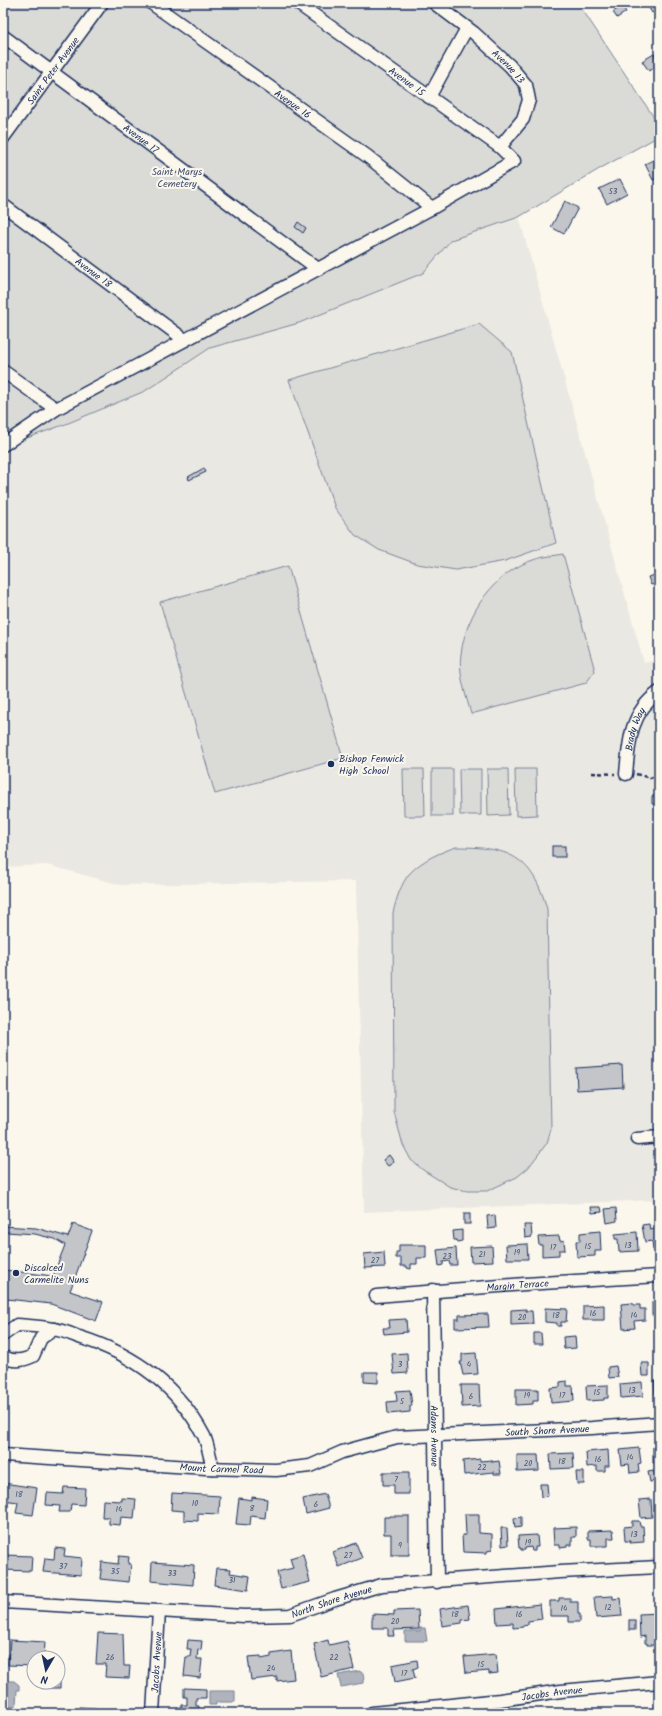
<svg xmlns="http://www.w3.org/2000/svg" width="662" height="1716" viewBox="0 0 662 1716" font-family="Kalam,sans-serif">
	<rect width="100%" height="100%" fill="#fbf7ec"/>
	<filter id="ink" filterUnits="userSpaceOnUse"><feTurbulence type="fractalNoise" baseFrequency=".025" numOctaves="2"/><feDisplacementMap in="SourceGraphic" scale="8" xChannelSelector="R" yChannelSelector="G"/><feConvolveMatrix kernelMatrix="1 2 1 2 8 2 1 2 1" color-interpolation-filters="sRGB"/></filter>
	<g filter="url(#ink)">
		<path fill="#eae8e2" d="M519,217l125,446 15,-4v541l-295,12 -8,-331 -235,4 -74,-20 -44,2v-414l16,-12 47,-17 79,-33 65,-43 89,-25 124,-50 28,-33z"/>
		<g fill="#dadad7" stroke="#7a849a">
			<path d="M3,3h575l81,122v11l-58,32 -82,49 -68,23 -28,33 -124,50 -89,25 -65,43 -79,33 -47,17 -16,12z"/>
			<path d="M479,324l33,28 44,191 -51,18 -49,9 -39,-6 -38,-14 -24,-15 -20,-27 -46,-128z"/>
			<path d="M563,554l32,117 -9,12 -115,31c-5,-19 -13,-40 -10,-60 5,-41 34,-83 75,-95 9,-3 18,-3 27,-5z"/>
			<path d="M288,566l55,192 -128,36 -55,-192z"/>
			<path d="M403,769h21l1,47h-21z"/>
			<rect x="432" y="769" width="21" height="47"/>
			<path d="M459,769h22v46h-21z"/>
			<path d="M487,769h21l1,46 -21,1z"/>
			<path d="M515,769h21l1,46 -21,1z"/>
			<path d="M456,847c52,0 76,8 91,62l4,220 -4,14 -19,25 -11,9 -30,14h-20l-17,-4 -27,-17 -12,-10 -8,-15 -9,-33 -1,-199c3,-13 8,-30 17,-40 12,-13 31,-21 46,-26z"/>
		</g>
		<g fill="#afb3bb" stroke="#747e96">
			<path d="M420,1628h5l2,13h-22v-10h15z"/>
			<path d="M360,1671l1,2h2l1,6 -1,1v3l-22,4 -3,-12z"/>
			<path d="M7,1681h7l5,4v5h-2l-1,15 -3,2 -10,-2 1,-22z"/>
			<path d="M209,1691h26v11h-19v3h-7z"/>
		</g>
		<g fill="#c3c5c9" stroke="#1b2f5e" fill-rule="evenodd">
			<path d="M646,3h13v5l-7,5z"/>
			<path d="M622,6l4,6 -9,6 -4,-6z"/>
			<path d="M654,54l5,11 -10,6 -7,-10z"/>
			<path d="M659,157v20l-6,3 -8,-16z"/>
			<path d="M620,179l7,14 -20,11 -8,-15z"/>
			<path d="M565,201l13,7 -14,26 -13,-7z"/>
			<path d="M298,222l8,6 -3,5 -8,-6z"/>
			<path d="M204,468l2,4 -17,8 -1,-3z"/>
			<path d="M655,575l3,8 -7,2 -3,-8z"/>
			<path d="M656,783h3v35h-3v-14h-4v-8h4z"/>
			<rect x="552" y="846" width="13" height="11"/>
			<path d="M622,1065l1,22 -46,3 -1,-22z"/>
			<path d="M389,1155l5,7 -6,4 -5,-6z"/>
			<path d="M591,1207h10l1,5 -10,1z"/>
			<path d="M616,1208l1,13 -10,2 -2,-14z"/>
			<rect x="464" y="1214" width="6" height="10"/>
			<path d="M495,1215l1,13 -8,1 -1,-13z"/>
			<path d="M73,1224l19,7 -22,60 33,11 -7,19 -45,-17 -44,-5v5l-4,1v-79l33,2 32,9zM6,1232l29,2 20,5 10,6 -12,31 -48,-6 -2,-36z"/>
			<path d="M649,1224l1,6 9,-2v21l-6,1 -1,-9 -7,1 -3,-17z"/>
			<path d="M524,1225h7l1,12 -7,1z"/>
			<path d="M462,1230v11l-5,1 -1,-2h-2l-1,-9z"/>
			<path d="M600,1231l1,20h-6v5l-18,1 -1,-16h4v-8z"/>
			<path d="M637,1232l1,19 -19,1 -1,-13h-3v-5z"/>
			<path d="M559,1236l1,5 4,-1 1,10h-6v5l-17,1v-11h-3l-1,-8z"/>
			<path d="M527,1244l1,15h-21l-1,-14z"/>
			<path d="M399,1245h27v13h-9v6h-6v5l-4,-1v-2h-6v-8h-5v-6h3z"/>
			<path d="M492,1246l1,15 -22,1 -1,-15z"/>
			<path d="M456,1248l1,17h-7l-1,-4 -6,1v3l-4,1 -2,-16z"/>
			<path d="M384,1252l1,15 -20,1 -1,-14z"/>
			<rect x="652" y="1302" width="7" height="13"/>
			<path d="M633,1303v2h7v4h5v11l-11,1 1,7 -12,1 -2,-25z"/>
			<path d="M604,1305v15h-21v-14z"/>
			<path d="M545,1308l22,1 -1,13h-5v4h-4v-3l-12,-1z"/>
			<path d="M526,1309v2h6l1,13 -22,1v-15z"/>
			<path d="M488,1314l1,13 -34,1v-9h4v-4z"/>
			<path d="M406,1319l1,13 -23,2 -1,-6h7l-1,-8z"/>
			<path d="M534,1333h7l1,11h-8z"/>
			<path d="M575,1336l1,12 -12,1 -1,-12z"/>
			<path d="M407,1353l1,20 -14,1 -2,-20z"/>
			<path d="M476,1353l2,21 -15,1 -3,-13h2v-8z"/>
			<path d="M641,1363h8v13h-7z"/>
			<path d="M616,1366l2,11 -9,1 -1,-11z"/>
			<path d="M364,1372h14v11l-14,-1z"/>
			<path d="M567,1381v5h6l1,15 -23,2 -1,-15 10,-1v-5z"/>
			<path d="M654,1381h5v14h-4z"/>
			<path d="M642,1382l1,14 -22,2 -1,-14z"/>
			<path d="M461,1385h18l1,21 -18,1z"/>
			<path d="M608,1385v13h-4v2l-17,1 -1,-15z"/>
			<path d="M516,1389h22v12h-5v3l-17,1z"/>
			<path d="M410,1390l2,16h-2v6l-22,2 -1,-12 10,-1 -1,-10z"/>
			<path d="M653,1447h6v15l-6,1z"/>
			<path d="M639,1448l2,15 -3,1 1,8 -9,1 -1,-9 -7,1 -2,-15z"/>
			<path d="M608,1450l1,16h-4v5h-8v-5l-10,1 -1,-15z"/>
			<path d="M573,1453l1,15 -23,1 -1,-15z"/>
			<path d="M517,1455h21l1,16 -22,1z"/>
			<path d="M480,1459v2l12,-1v2l7,-1 2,13h-7v-2l-30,3 -1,-14z"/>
			<path d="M654,1471l2,10 -6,1 -2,-10z"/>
			<path d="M383,1472h26v22h-15v-9h-11z"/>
			<path d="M576,1472h8v12h-7z"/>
			<path d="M3,1483l34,5 -4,27 -17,-2 2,-11 -15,-2z"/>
			<path d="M540,1484h7l1,12 -7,1z"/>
			<path d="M64,1487l21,1 -1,17 -13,-1 -1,8h-11l1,-6 -14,-1 1,-12 16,1z"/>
			<path d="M172,1493l48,3 -1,18 -21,-1v8l-14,-1v-9l-13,-1z"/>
			<path d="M325,1494l4,14 -23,6 -3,-15z"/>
			<path d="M252,1497l15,2 -2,19 -14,-2 -1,9 -14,-1 3,-26 13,2z"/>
			<path d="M122,1498l14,1 -2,19 -13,-1 -1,8 -11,-1v-7h-7l1,-17 19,1z"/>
			<path d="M651,1499l1,18 -11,1 -2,-18z"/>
			<path d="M465,1514h14v19l13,1v16l-5,1v2l-24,-1 -1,-17h4z"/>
			<path d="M390,1516h19v39h-18v-21h-7v-17h6z"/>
			<path d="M521,1517v10l-6,1 -1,-10z"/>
			<path d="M632,1521h7l1,5h3l1,16 -14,1v-2h-5l-1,-14 8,-1z"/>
			<path d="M576,1527v10h-4v8h-5v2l-7,1v-3h-6l-1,-17z"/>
			<path d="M501,1528h6l1,17 -6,1z"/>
			<path d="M613,1530l1,8h-6v8h-17v-7h-3v-8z"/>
			<path d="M537,1535l1,12h-3v4h-3l-1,-4 -6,1v2h-4v-2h-2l-1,-12z"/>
			<path d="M356,1543l6,15 -23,9 -6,-15z"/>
			<path d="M55,1548l10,1 -1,7 18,2 -1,17 -38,-3 2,-14 9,1z"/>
			<path d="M303,1554l7,28 -29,7 -4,-17 16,-4 -3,-10z"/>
			<path d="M3,1555l29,1 -1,15 -28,-1z"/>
			<path d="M119,1556l10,1 -1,7h3l-2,18 -29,-3 2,-17 16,2z"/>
			<path d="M152,1562l42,3 -1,20 -42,-4z"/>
			<path d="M216,1568l15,1 -1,4 20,3 -2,14 -34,-5z"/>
			<path d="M613,1596v3l7,-1 2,18 -26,2 -2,-21z"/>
			<path d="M559,1598h11v4h8v12h2v8h-11v-6h-19v-15h9z"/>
			<path d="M540,1604l2,15 -14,2v3l-5,1v2l-10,1v-5l-16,1 -1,-15z"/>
			<path d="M468,1605l2,14 -8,1v3l-20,3 -2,-17z"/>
			<path d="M418,1610l1,19 -26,1 1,6h-6v-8h-16v-14l22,1v-4z"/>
			<path d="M659,1613v32h-12v-2h-2v-7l-5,1 -1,-23z"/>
			<rect x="629" y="1620" width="6" height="10"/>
			<path d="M98,1633l25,1 1,32h6l-1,12 -24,-1 1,-13h-10z"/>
			<path d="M10,1640l35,2 -1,16h-10v8l-26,-1z"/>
			<path d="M188,1640l14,1 -1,9 -3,-1 -1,10h5l-2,19 -16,-2 2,-19h4l1,-8h-4z"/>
			<path d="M328,1640l1,5 18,-4 7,28 -33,8 -7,-33z"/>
			<path d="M291,1651l3,28 -17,2v-4l-26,3 -3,-23 13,-1v3l10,-2v-3z"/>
			<path d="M496,1654l2,19 -9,1v-3l-23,2 -2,-16z"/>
			<path d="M417,1660l1,7 -5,2 2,9 -20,4 -3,-17z"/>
			<path d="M58,1672h2v16h-19v-6h17z"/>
			<path d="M184,1688l22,1v9h-10v8h3l-1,7h-17l1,-8h5v-8h-3z"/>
			<path d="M79,1707l17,1 -1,5h-16z"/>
		</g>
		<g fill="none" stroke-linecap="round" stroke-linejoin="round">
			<defs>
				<g id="minor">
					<path id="s1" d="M151,3l216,153 65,52"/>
					<path id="s2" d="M434,3l40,30 36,33 16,19 3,15 -6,19 -23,28"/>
					<path id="s3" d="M3,36l315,233"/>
					<path d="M429,97l38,-69"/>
					<path id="s4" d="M3,138l99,-135"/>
					<path id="s5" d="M3,205l182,135"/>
					<path d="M3,371l53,38"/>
					<path d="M3,445l53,-36 376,-201 82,-47 -14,-14 -203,-144"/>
					<path id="s6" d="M626,774c3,-33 4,-61 33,-82"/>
					<path d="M637,1139l22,-2"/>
					<path id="s7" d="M433,1290l4,292"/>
					<path id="s8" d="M376,1296l149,-12 134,-8"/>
					<path d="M3,1335l14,-10c12,1 24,1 36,4 9,1 18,5 26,8 55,17 98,48 125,99 4,9 6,22 9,32"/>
					<path d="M3,1357c11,5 19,4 30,-1l8,-18 13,-9"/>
					<path id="s9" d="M3,1455l203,13 70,2 34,-4 32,-14 55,-15 195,-9 67,-5"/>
					<path id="s10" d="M3,1602l241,14 46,-1 45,-16 47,-14 178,-13 99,-5"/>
					<path id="s11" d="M153,1713l6,-102"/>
					<path id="s12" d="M372,1713l128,-13 61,-9 98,-9"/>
				</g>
			</defs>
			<use href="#minor" stroke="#1b2f5e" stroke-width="15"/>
			<g stroke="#1b2f5e" stroke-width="2.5" stroke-dasharray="4 3" stroke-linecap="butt">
				<path d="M592,773l23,1"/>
				<path d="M636,774l14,4 9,-3"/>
			</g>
			<use href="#minor" stroke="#fbf7ec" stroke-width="12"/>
		</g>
	</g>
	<g fill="#1b2f5e" stroke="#fbf7ec" stroke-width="1.5">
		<circle cx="331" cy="764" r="4"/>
		<circle cx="16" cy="1273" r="4"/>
	</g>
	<g text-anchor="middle" stroke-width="4" stroke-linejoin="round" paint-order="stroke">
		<g font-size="8" fill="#455479">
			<text x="613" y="194">53</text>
			<text x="628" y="1248">13</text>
			<text x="588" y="1249">15</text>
			<text x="553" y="1250">17</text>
			<text x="517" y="1255">19</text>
			<text x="482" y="1257">21</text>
			<text x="447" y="1259">23</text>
			<text x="375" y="1263">27</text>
			<text x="593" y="1316">16</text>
			<text x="556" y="1318">18</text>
			<text x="634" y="1318">14</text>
			<text x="522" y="1320">20</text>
			<text x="400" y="1367">3</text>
			<text x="469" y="1367">4</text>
			<text x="632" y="1393">13</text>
			<text x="597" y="1395">15</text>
			<text x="527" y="1398">19</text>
			<text x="562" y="1398">17</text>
			<text x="471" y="1399">6</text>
			<text x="402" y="1404">5</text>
			<text x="630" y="1460">14</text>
			<text x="598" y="1462">16</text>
			<text x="562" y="1464">18</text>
			<text x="528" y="1466">20</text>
			<text x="482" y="1470">22</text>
			<text x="396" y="1482">7</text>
			<text x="19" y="1497">18</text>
			<text x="195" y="1506">10</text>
			<text x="316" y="1507">6</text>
			<text x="252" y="1511">8</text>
			<text x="119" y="1512">14</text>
			<text x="634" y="1537">13</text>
			<text x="528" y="1545">19</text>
			<text x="400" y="1548">9</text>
			<text x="348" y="1558">27</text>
			<text x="63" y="1569">37</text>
			<text x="115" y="1574">35</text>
			<text x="172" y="1576">33</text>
			<text x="232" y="1583">31</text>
			<text x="608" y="1610">12</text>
			<text x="564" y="1611">14</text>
			<text x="455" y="1617">18</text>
			<text x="519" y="1617">16</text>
			<text x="395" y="1624">20</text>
			<text x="110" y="1660">26</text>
			<text x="334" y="1660">22</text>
			<text x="481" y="1667">15</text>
			<text x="271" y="1671">24</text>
			<text x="404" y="1676">17</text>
		</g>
		<g font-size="10" fill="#1b2f5e" stroke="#fbf7ec">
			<text dy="4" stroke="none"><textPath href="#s2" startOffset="98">Avenue 13</textPath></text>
			<text dy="4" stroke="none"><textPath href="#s4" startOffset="84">Saint Peter Avenue</textPath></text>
			<text transform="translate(407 81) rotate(36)" y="4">Avenue 15</text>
			<text dy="4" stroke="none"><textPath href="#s1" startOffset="174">Avenue 16</textPath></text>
			<text dy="4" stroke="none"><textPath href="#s3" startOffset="172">Avenue 17</textPath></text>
			<text dy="4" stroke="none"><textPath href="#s5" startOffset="113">Avenue 18</textPath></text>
			<text dy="4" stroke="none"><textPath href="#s6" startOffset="46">Brady Way</textPath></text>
			<text dy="4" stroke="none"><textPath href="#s8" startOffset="142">Margin Terrace</textPath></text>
			<text dy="4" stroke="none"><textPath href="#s9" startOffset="550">South Shore Avenue</textPath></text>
			<text dy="4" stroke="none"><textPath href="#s7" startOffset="146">Adams Avenue</textPath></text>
			<text dy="4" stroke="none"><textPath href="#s9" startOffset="219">Mount Carmel Road</textPath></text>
			<text dy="4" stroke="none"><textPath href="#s10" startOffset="331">North Shore Avenue</textPath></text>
			<text dy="4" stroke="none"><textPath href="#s11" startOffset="51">Jacobs Avenue</textPath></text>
			<text dy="4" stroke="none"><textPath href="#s12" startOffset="181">Jacobs Avenue</textPath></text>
		</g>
		<g font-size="10" fill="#415176" stroke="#fbf7ec">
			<text x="177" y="175">Saint Marys<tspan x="177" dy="12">Cemetery</tspan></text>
		</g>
		<g font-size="10" fill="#1b2f5e" stroke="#fbf7ec" text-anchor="start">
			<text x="339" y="762">Bishop Fenwick<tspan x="339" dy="12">High School</tspan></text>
			<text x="24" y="1271">Discalced<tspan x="24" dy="12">Carmelite Nuns</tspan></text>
		</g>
	</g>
	<rect width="662" height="1716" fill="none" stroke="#fbf7ec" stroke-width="16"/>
	<rect x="8" y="8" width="646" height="1700" fill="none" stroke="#1b2f5e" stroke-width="1.5" filter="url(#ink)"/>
	<g transform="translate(46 1670) rotate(189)"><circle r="19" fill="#fbf7ec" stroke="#a1a7b3"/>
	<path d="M0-3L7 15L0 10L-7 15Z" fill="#1b2f5e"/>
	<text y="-6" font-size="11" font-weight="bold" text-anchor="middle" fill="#1b2f5e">N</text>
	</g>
</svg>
